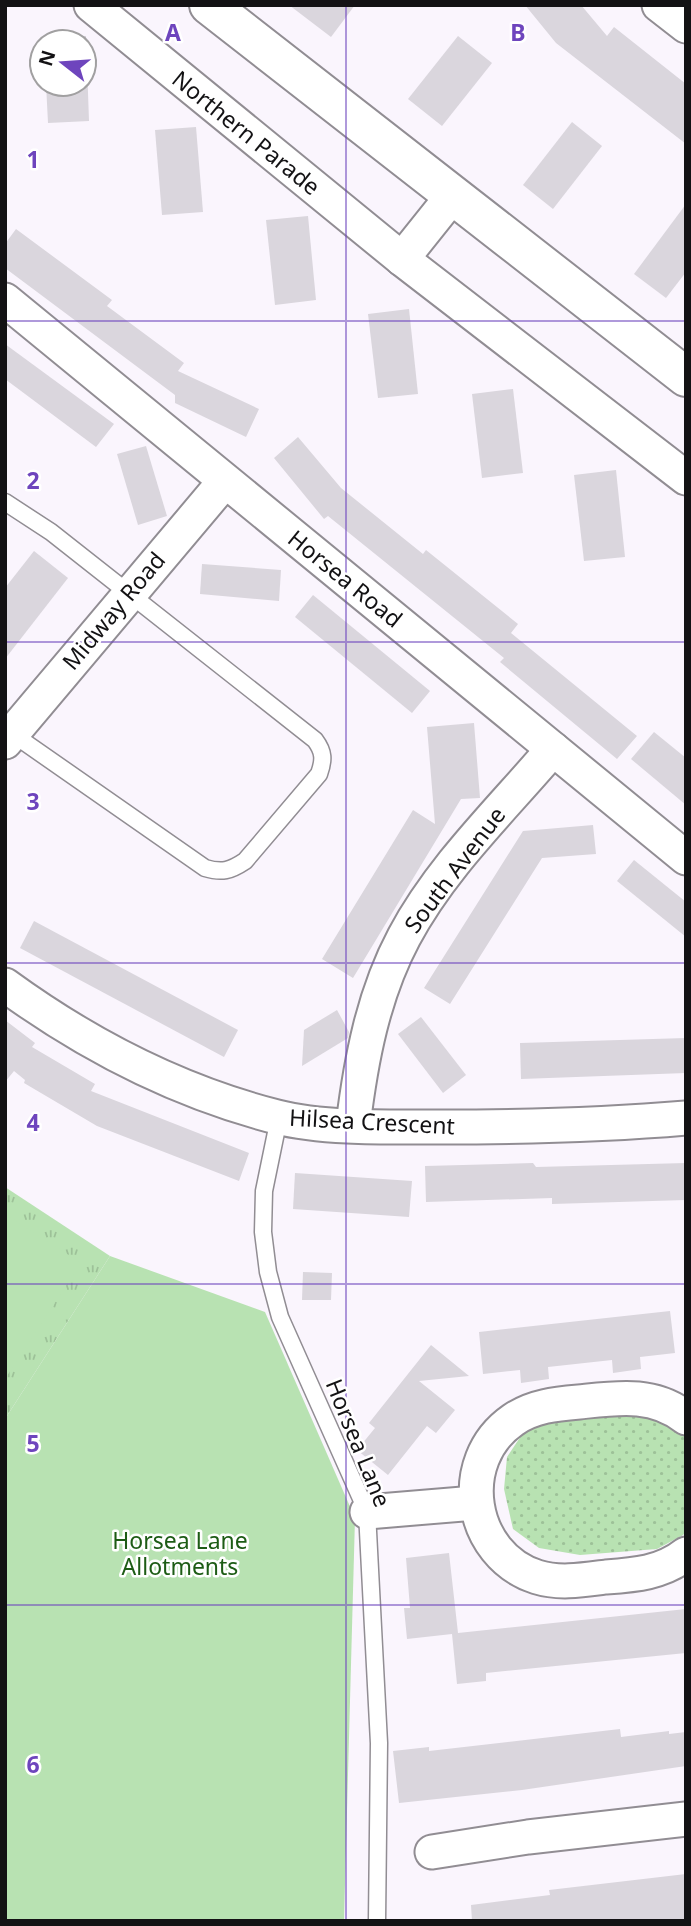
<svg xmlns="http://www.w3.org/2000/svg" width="691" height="1926" viewBox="0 0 691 1926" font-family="'Noto Sans',sans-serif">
	<defs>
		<pattern id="grass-dots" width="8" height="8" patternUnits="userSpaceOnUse" patternTransform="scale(1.75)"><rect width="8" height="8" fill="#b8e2b2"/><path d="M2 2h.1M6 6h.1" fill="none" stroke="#9dc198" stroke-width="1.8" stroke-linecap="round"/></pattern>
		<pattern id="park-tufts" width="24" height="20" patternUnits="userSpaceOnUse" patternTransform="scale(1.75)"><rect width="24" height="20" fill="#b8e2b2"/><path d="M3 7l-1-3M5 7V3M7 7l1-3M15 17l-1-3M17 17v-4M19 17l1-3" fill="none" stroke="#9dc198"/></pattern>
	</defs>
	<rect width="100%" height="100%" fill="#faf5fd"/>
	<path fill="url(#grass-dots)" d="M648,1412l38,20v100l-3,3 -26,14 -77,6 -41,-7 -26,-19 -9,-40 3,-32 20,-30 30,-11z"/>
	<path fill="url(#park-tufts)" d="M5,1187l105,69 -105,163z"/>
	<g fill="#b8e2b2">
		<path d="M5,1214l76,49 -76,116z"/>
		<path d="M110,1256l155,56 90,206 -11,403h-339v-502z"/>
	</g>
	<g fill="#dad6dd">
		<path d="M289,5h66l-24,32z"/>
		<path d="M525,5h56l26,31 7,-9 72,57v60l-130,-101z"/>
		<path d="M86,36l3,85 -41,2 -2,-39h38v-42h-39v-4z"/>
		<path d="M458,36l34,27 -50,63 -34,-27z"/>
		<path d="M572,122l30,24 -49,63 -30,-24z"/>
		<path d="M196,127l7,85 -41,3 -7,-85z"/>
		<path d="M686,204v68l-20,26 -32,-24z"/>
		<path d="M308,216l8,84 -41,5 -9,-85z"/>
		<path d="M16,229l96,71 -5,6 77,57 -6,8 81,38 -13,28 -71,-34v-8l-170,-127v-24z"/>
		<path d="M409,309l9,85 -40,4 -10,-84z"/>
		<path d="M5,344l109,80 -18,23 -91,-68z"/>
		<path d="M513,389l10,84 -41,5 -10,-84z"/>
		<path d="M298,437l43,51 82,66 3,-4 92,74 -7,9 126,103 -20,23 -117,-97 4,-4 -176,-142 -4,3 -50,-61z"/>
		<path d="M146,446l21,70 -29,9 -21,-71z"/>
		<path d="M616,470l9,87 -41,4 -10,-86z"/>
		<path d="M34,551l34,27 -63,81v-71z"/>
		<path d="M202,564l79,6 -2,31 -79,-7z"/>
		<path d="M313,595l117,96 -18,22 -117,-96z"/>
		<path d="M474,723l6,75 -19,1 -108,179 -31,-19 91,-149 22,14 -8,-97z"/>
		<path d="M654,732l32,26v47l-55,-46z"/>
		<path d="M593,825l3,29 -54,4 -92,146 -26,-16 99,-157z"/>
		<path d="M634,860l52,42v35l-69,-56z"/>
		<path d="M34,921l204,109 -14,27 -204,-109z"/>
		<path d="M337,1010l12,22 -1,6 -46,28 2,-36z"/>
		<path d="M421,1017l45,58 -23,18 -45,-59z"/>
		<path d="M5,1020l30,23 -3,4 63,37 -4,7 158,62 -10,28 -142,-55 -73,-43 1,-3 -11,-9 -9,11z"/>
		<path d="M686,1038v35l-165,6 -1,-36z"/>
		<path d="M533,1163l3,4 150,-4v37l-134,4v-6l-126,4 -1,-36z"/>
		<path d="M295,1173l117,8 -3,36 -116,-8z"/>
		<path d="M303,1272l29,1 -1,27h-29z"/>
		<path d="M670,1311l5,42 -35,4 1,12 -28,4 -1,-13 -64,7 1,12 -28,4 -1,-13 -37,4 -4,-42z"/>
		<path d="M431,1345l38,31 -50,5 36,29 -19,23 -9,-7 -39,49 -31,-25 18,-22 -6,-5z"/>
		<path d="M449,1553l9,80 228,-24v44l-200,20v8l-29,3 -5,-50 -45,5 -3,-31h6l-4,-50z"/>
		<path d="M620,1729l1,8 48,-6v3l17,-2v34l-164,24 -123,13 -6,-52 36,-4v4z"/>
		<path d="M686,1874v45l-214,2 -1,-16 79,-10 -1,-5z"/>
	</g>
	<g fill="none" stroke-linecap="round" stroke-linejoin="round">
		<defs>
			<g id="lane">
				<path d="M5,502l46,30 264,208c9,12 9,20 4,34l-74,87c-15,10 -23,12 -40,7l-195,-136"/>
				<path d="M279,1118l-15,73 -1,41 5,40 12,45 87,195 12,231 -2,178"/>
			</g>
			<g id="street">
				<path d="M91,5l311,254 284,219"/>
				<path d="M659,5l27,21"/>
				<path d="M402,259l52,-65"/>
				<path d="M5,300l681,558"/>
				<path d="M5,742l220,-261"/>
				<path d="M5,985c81,59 174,107 272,132 47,12 114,10 164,10 82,0 163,-2 245,-9"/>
				<path d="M353,1125c8,-65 20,-130 51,-188 37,-70 98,-128 149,-188"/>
				<path d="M686,1418c-32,-26 -69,-20 -107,-16 -23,2 -46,4 -66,18 -59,41 -44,135 24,157 22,7 46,3 69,0 29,-2 56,-4 80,-23"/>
				<path d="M367,1512l108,-9"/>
				<path d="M432,1852l96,-15 158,-18"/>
			</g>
			<path id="primary" d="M209,5l477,372"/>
		</defs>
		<use href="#lane" stroke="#918d93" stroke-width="19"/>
		<use href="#street" stroke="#918d93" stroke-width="37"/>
		<use href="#primary" stroke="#918d93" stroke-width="42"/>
		<use href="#lane" stroke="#fff" stroke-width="16"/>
		<use href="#street" stroke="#fff" stroke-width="33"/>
		<use href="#primary" stroke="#fff" stroke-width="38"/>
	</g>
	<path fill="none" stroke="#6e45bd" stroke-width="2" stroke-opacity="0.55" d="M346,5v1916M5,321h681M5,642h681M5,963h681M5,1284h681M5,1605h681"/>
	<g text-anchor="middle" stroke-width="5" stroke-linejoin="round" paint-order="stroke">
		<g font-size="23" fill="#131214" stroke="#fff">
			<text transform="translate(246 133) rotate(39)" y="8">Northern Parade</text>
			<text transform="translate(345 579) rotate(39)" y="8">Horsea Road</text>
			<text transform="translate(114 611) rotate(-50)" y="8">Midway Road</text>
			<text transform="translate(455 870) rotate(-53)" y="8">South Avenue</text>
			<text transform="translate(372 1122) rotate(3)" y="8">Hilsea Crescent</text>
			<text transform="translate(358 1443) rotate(68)" y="8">Horsea Lane</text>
		</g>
		<g font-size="23" fill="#1d5c15" stroke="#fff">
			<text x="180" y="1549">Horsea Lane<tspan x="180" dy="26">Allotments</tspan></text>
		</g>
	</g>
	<g font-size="23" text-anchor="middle" font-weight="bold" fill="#6e45bd" stroke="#fff" stroke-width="5" stroke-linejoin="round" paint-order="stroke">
		<text x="173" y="41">A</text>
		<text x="518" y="41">B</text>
		<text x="33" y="168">1</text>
		<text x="33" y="489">2</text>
		<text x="33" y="810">3</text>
		<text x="33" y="1131">4</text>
		<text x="33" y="1452">5</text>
		<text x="33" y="1773">6</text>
	</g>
	<rect width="691" height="1926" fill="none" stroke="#131214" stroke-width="14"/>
	<g transform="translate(63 63) rotate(287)"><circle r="33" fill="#ffffff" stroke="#a1a0a1" stroke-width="2"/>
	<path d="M0-5L12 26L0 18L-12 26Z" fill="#6e45bd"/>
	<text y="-10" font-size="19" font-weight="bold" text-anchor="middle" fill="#131214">N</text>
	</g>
</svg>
